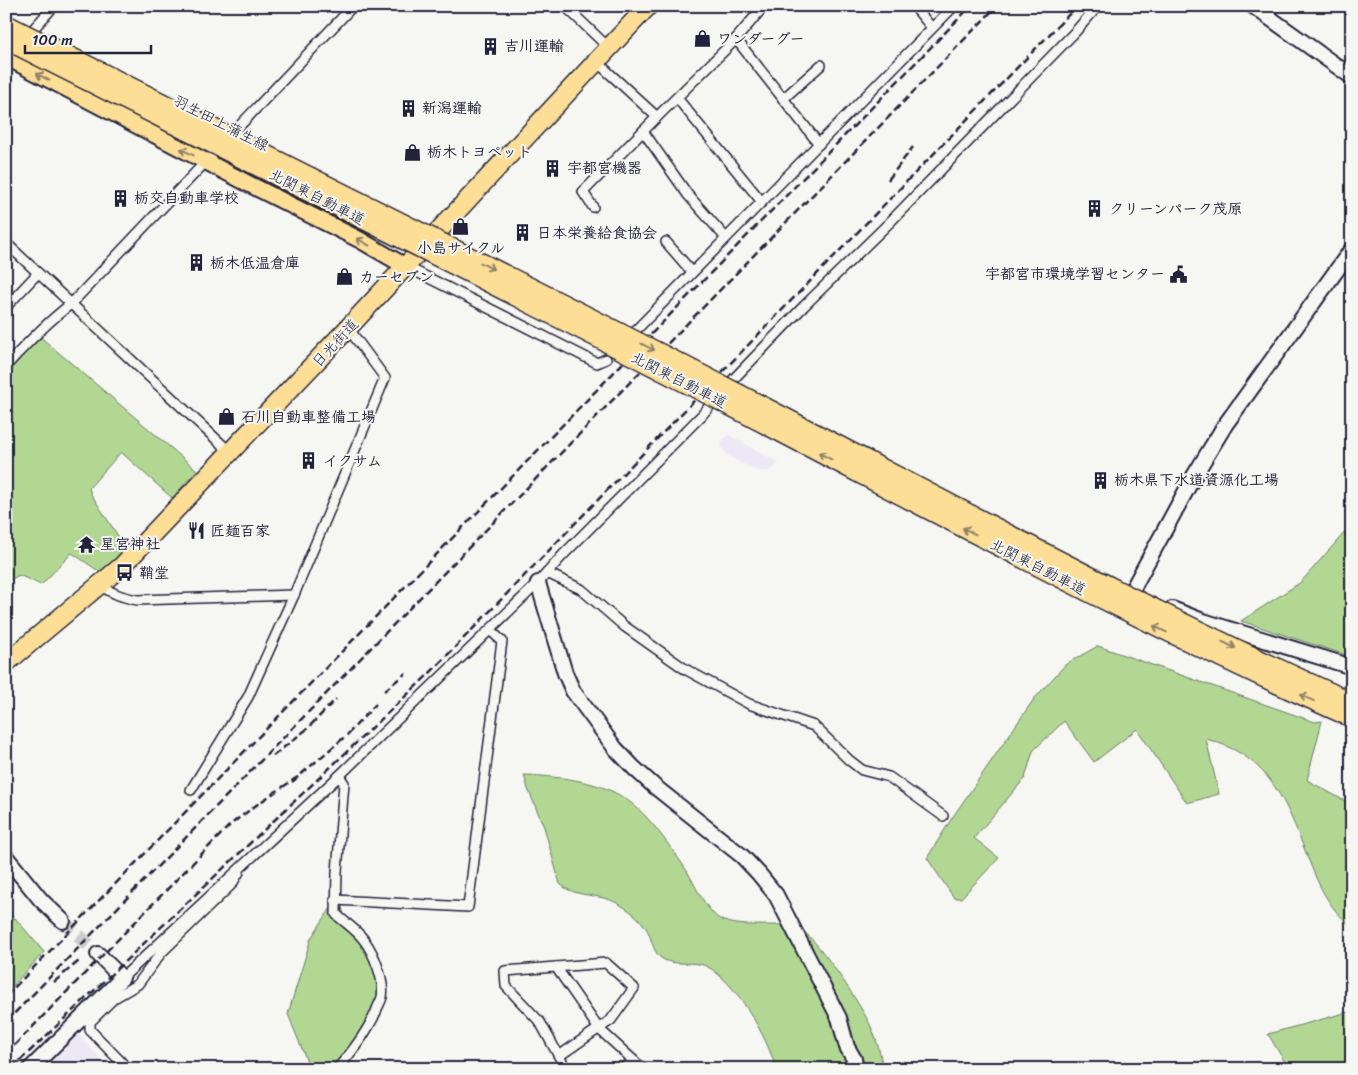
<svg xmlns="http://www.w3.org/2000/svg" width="1358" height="1075" viewBox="0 0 1358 1075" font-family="Sriracha,'Klee One',sans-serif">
	<rect width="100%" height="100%" fill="#f6f6f2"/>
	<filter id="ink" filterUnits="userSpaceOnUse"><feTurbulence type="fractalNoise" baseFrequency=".02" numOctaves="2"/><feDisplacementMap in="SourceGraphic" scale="10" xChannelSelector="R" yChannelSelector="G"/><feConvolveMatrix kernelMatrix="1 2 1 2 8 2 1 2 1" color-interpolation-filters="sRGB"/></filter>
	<g filter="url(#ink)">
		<g fill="#ede8f5">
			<path d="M729,435l50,28 -10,8h-11l-17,-8 -15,-9 -5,-8 1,-5z"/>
			<path d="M77,1033l33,36h-68z"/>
		</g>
		<g fill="#b2d793" stroke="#6a7c67">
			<path d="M38,335l159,135 -25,28 -51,-46 -32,36 2,6 36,56 -27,22 -28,-19 -31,32 -22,-10 -13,7v-210z"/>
			<path d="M1352,524v133l-111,-36 60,-39z"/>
			<path d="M1098,646l217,76 7,-1 -15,59 45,25v121c-18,-12 -30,-34 -38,-53 -25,-60 -37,-115 -108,-134l13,55 -32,9 -50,-74 -43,33 -30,-41 -31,30 -8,27 -51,60 25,20 -38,40h-7l-27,-40 25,-40 82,-119 32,-35z"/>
			<path d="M524,775c13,0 25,2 38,3 51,7 73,21 103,62 7,10 15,20 22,31 8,14 18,37 31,47 12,9 44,7 59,7 5,0 11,-2 16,-1 19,5 71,85 79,105 5,12 9,26 11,40h-107c-8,-31 -41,-89 -70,-103 -13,-6 -33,1 -45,-8 -9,-7 -9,-21 -15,-30 -7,-11 -18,-19 -29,-25 -17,-10 -43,-5 -57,-19l-16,-57 -16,-38z"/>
			<path d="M339,896l6,22 33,49 1,27 -3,22 -10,25 -23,28h-33l-22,-55 23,-76z"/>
			<path d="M6,912l10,7 28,33 -38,41z"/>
			<path d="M1352,1011v58h-63l-21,-35z"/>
		</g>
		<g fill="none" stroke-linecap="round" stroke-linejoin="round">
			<path stroke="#cccccd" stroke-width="14" stroke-dasharray="14 7" stroke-linecap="butt" d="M63,921l35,33"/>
			<defs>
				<g id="street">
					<path d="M565,6l44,42"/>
					<path d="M914,6l18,22"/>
					<path d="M27,36l27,-30"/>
					<path d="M736,39l83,105"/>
					<path d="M596,61l61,56 79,-78 28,-33"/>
					<path d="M677,98l85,104"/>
					<path d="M783,99l38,-34"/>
					<path d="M643,131l45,64 38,43"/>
					<path d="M593,207l-10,-15 74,-75"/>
					<path d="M666,242l26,30"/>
					<path d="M6,243l225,210"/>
					<path d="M405,266l192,97 9,-4"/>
					<path d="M6,307l32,-34"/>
					<path d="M637,329l317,-323"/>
					<path d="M6,366c21,-23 41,-44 65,-62l282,-298"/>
					<path d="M547,573l34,16 43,37 61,43 64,35 65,22 35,34 13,10 27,7 54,39"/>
					<path d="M100,585c12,9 23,12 37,15l157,-5"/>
					<path d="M191,790l57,-93 46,-102 91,-217 -37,-50"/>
					<path d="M335,900l133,7 34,-266 -12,-11"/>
					<path d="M556,967l43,62 44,40"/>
					<path d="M122,978l217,-202 199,-193 25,-28 139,-140 21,-25 81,-84 85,-83 186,-191 23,-26"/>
					<path d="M559,1056l52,-36 23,-32 -28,-25 -101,8 1,15 34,36 26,47"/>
					<path d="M128,1069l-38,-39v-8l24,-24 24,-14 23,-31 71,-69 7,-12"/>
					<path d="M337,1069c16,-18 29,-35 39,-57 1,-5 5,-10 6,-15 3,-16 -8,-44 -18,-57 -8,-11 -19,-17 -28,-26l1,-42 7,-89 -5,-7"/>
					<path d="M622,1069l12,-8"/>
				</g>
				<g id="secondary">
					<path d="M1253,6l99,71"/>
					<path d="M538,583l27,90 8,18 42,57 19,20 20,18 88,70 17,18 17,21 63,123 8,29 7,12 2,10"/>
					<path d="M1131,592l63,-116 31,-51 127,-176"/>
					<path d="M1172,609l28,11 152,47"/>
					<path d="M6,857l35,43 22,21"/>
					<path d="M30,1069l92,-91 -24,-24"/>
				</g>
				<path id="primary" d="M6,57l241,126 113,57 45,26"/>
				<path id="highway" d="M6,663l116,-97 226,-238 300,-322"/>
			</defs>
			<use href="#street" stroke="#22223b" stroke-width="12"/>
			<use href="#secondary" stroke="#22223b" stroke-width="18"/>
			<use href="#primary" stroke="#22223b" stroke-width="19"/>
			<use href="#highway" stroke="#22223b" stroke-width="21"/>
			<use href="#street" stroke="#f6f6f2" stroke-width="9"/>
			<use href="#secondary" stroke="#f6f6f2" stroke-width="14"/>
			<use href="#primary" stroke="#fcde96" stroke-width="15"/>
			<use href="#highway" stroke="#fcde96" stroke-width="18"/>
			<g stroke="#22223b" stroke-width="2.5" stroke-dasharray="8 4" stroke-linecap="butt">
				<path d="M888,180l25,-33"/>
				<path d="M384,691l22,-18"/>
				<path d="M273,756l34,-27 29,-30"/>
				<path d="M292,782l55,-47 29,-31"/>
				<path d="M54,982l25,-21"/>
				<path d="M6,996l965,-990"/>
				<path d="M6,1022l991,-1016"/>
				<path d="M6,1054l225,-230 28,-21 37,-25"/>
				<path d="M11,1069l417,-394 649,-669"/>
			</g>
			<defs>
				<g id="highway-bridge">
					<path d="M6,24c241,122 484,241 724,365 206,106 409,218 622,313"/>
					<path d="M6,40c239,121 479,239 716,362 209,108 415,221 630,316"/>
				</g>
			</defs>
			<use href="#highway-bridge" stroke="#22223b" stroke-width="21" stroke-linecap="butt"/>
			<use href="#highway-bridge" stroke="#fcde96" stroke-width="18"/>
		</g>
		<defs><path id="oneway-shaft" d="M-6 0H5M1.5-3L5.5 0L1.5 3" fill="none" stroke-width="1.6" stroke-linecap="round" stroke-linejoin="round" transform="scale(1.25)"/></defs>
		<g stroke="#8f8068">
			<use href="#oneway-shaft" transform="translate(43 77) rotate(-152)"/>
			<use href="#oneway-shaft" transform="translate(187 152) rotate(-153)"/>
			<use href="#oneway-shaft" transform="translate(363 242) rotate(-151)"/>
			<use href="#oneway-shaft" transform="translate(487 266) rotate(27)"/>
			<use href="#oneway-shaft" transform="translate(648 347) rotate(27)"/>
			<use href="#oneway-shaft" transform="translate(825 456) rotate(-152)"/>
			<use href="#oneway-shaft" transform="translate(969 531) rotate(-153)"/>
			<use href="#oneway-shaft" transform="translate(1160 629) rotate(-154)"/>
			<use href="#oneway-shaft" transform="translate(1229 645) rotate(26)"/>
			<use href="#oneway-shaft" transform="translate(1307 698) rotate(-156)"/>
		</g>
	</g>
	<defs>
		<symbol id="shop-bare" viewBox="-9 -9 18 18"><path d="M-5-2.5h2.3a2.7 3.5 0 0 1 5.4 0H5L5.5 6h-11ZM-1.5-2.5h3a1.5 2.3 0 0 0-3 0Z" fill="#22223b" stroke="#f6f6f2" stroke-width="2.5" paint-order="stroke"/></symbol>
		<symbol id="building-bare" viewBox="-9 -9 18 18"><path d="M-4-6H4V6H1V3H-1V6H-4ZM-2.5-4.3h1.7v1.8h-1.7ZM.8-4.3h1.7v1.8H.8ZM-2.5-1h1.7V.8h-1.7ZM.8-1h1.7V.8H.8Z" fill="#22223b" stroke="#f6f6f2" stroke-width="2.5" paint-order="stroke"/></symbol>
		<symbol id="civic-bare" viewBox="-9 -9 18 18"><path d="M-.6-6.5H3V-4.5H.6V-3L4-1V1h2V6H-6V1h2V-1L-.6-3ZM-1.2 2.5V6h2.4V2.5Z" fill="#22223b" stroke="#f6f6f2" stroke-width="2.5" paint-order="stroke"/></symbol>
		<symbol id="restaurant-bare" viewBox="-9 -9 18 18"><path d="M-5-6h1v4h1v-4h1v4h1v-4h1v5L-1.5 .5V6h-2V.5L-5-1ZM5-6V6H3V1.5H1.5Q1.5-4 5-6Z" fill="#22223b" stroke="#f6f6f2" stroke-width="2.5" paint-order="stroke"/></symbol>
		<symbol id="temple-bare" viewBox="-9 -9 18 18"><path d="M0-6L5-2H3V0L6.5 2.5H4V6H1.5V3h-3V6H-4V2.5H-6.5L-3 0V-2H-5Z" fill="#22223b" stroke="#f6f6f2" stroke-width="2.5" paint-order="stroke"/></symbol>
		<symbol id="bus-bare" viewBox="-9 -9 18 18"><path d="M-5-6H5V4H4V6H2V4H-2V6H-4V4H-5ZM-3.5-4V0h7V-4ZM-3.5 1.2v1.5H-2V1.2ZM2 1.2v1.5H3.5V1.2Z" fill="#22223b" stroke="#f6f6f2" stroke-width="2.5" paint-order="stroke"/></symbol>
	</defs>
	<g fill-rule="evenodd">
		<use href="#shop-bare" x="690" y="26" width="25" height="25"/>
		<use href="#building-bare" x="478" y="34" width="25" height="25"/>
		<use href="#building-bare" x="396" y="96" width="25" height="25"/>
		<use href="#shop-bare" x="400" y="140" width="25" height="25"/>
		<use href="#building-bare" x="540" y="156" width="25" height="25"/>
		<use href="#building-bare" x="108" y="186" width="25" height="25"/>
		<use href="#building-bare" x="1082" y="196" width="25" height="25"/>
		<use href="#shop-bare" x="448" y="214" width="25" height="25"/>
		<use href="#building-bare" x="510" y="220" width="25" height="25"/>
		<use href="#building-bare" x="184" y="250" width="25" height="25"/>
		<use href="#civic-bare" x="1166" y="262" width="25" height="25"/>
		<use href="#shop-bare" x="332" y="264" width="25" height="25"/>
		<use href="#shop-bare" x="214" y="404" width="25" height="25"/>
		<use href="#building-bare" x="296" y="448" width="25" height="25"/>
		<use href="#building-bare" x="1088" y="468" width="25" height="25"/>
		<use href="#restaurant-bare" x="184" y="518" width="25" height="25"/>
		<use href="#temple-bare" x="74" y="532" width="25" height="25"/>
		<use href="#bus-bare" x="112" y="560" width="25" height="25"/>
	</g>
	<g text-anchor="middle" stroke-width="4" stroke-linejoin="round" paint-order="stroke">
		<g font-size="15" font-weight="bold" fill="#22223b" stroke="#f6f6f2" text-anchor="start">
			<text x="717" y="44">ワンダーグー</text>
			<text x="504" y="51">吉川運輸</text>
			<text x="422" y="113">新潟運輸</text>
			<text x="427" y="157">栃木トヨペット</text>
			<text x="567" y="173">宇都宮機器</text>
			<text x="134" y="203">栃交自動車学校</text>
			<text x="1109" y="214">クリーンパーク茂原</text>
			<text x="537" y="238">日本栄養給食協会</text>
			<text x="461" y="253" text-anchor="middle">小島サイクル</text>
			<text x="210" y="268">栃木低温倉庫</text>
			<text x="1165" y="279" text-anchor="end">宇都宮市環境学習センター</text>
			<text x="359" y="282">カーセブン</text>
			<text x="241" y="422">石川自動車整備工場</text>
			<text x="323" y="466">イクサム</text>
			<text x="1114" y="485">栃木県下水道資源化工場</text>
			<text x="210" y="536">匠麺百家</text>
			<text x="100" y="549">星宮神社</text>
			<text x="139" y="578">鞘堂</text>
		</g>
		<g font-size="15" fill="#22223b" stroke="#f6f6f2">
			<text transform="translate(221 123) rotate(27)" y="5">羽生田上蒲生線</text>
			<text transform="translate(317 197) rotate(27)" y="5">北関東自動車道</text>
			<text transform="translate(335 343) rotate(-47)" y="5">日光街道</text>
			<text transform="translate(679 380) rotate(27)" y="5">北関東自動車道</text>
			<text transform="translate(1038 567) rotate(27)" y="5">北関東自動車道</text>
		</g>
	</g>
	<rect width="1358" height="1075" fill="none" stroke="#f6f6f2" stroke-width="25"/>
	<rect x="12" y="12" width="1333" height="1050" fill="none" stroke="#22223b" stroke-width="2" filter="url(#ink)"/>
	<path d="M25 45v8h126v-8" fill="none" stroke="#22223b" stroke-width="2.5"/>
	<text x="32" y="45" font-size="15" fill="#22223b" stroke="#f6f6f2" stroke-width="4" paint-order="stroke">100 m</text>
</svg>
